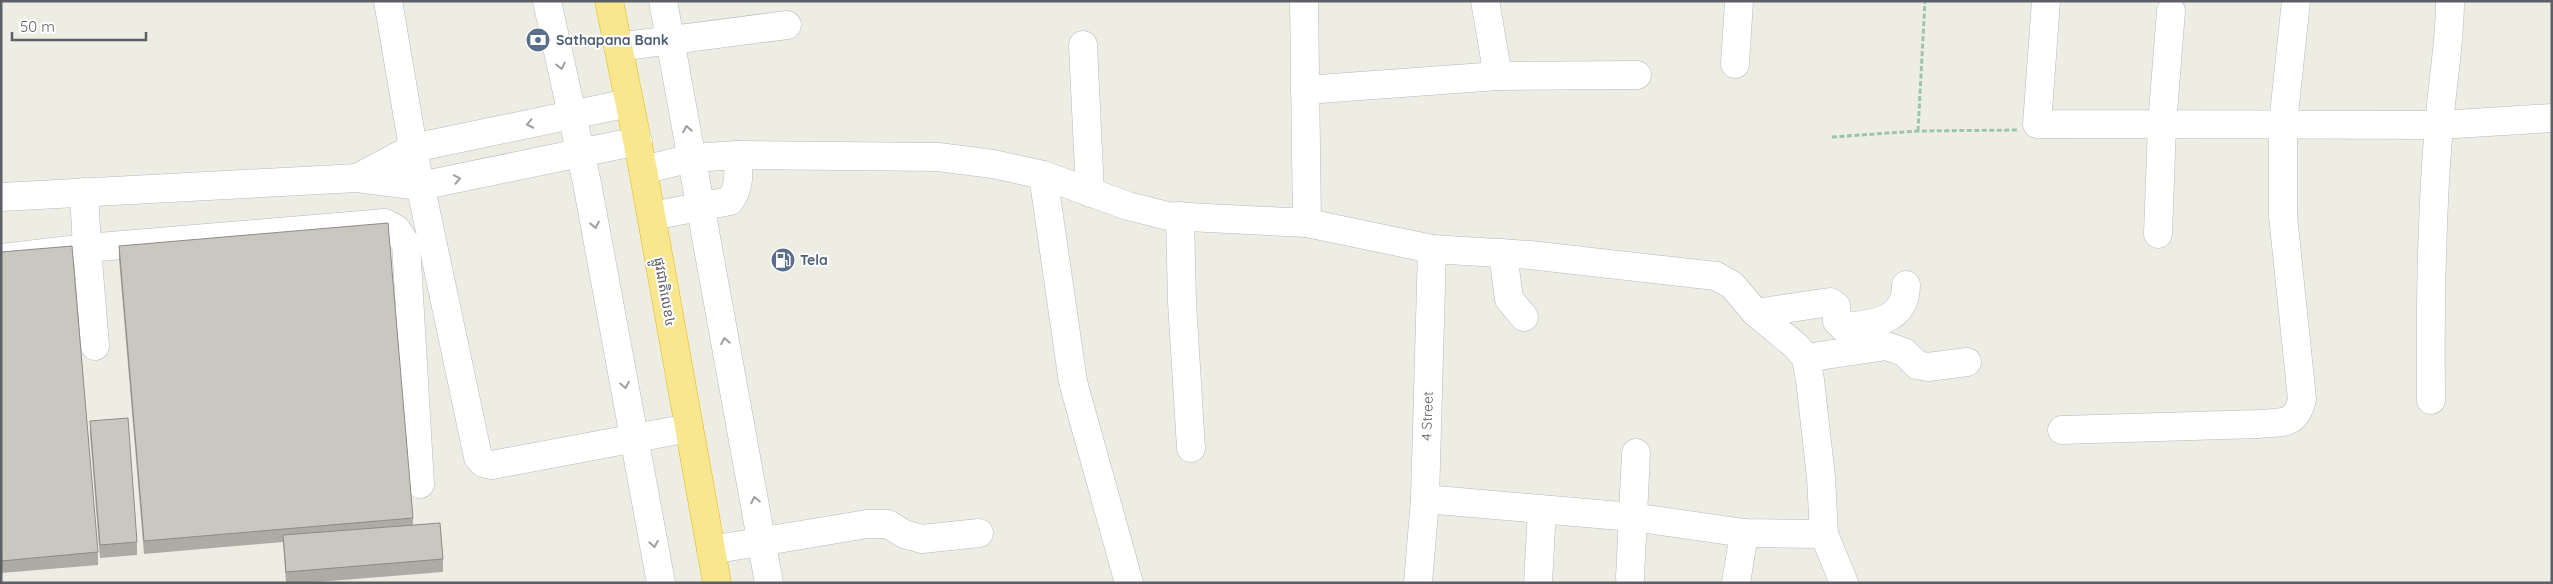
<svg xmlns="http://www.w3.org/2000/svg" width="2553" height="584" viewBox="0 0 2553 584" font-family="Quicksand,'Noto Sans Khmer',sans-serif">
	<rect width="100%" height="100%" fill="#eeede4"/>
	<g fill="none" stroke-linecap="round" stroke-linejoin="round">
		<defs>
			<g id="minor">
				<path d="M388,1l28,164 62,292 5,6 9,2 197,-37"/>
				<path d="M547,1l40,182 74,400"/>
				<path d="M663,1l106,582"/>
				<path d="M1304,1l3,222"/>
				<path d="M1485,1l13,75"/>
				<path d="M2046,1l-9,123 402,1 113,-7"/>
				<path d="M1083,45l7,148"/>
				<path d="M618,47l169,-22"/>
				<path d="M1735,64l4,-63"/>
				<path d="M1305,90l193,-14 139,-1"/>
				<path d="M643,170l49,-12 45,-3 201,2 55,7 50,11 85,31 40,10 139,7 125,26 98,6 186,21 16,9 24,28 40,33 10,12 4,22 11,97 3,57 20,49"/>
				<path d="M1043,175l30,207 56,201"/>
				<path d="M357,178l56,-30 216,-45"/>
				<path d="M1,197l356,-19 63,8 218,-45"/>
				<path d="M652,216l78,-15c10,-15 9,-27 7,-46"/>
				<path d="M1180,216l2,86 9,146"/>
				<path d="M2158,234l4,-109 9,-114"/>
				<path d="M1503,253l6,46 15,18"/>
				<path d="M1,258l86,-10 -3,-56"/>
				<path d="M1756,313l74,-11 6,4 1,15 6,6c29,-2 63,-6 63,-42"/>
				<path d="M95,346l-8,-98 298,-25 11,6 10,15 14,240"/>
				<path d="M1806,358l80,-12 18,6 13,13 11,2 39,-5"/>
				<path d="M2431,400c-1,-92 0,-183 8,-274 3,-42 11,-83 11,-125"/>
				<path d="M2062,430l196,-6c23,-2 38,2 44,-25l-19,-183v-92l13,-123"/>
				<path d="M1425,499l207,18 112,16 80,1"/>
				<path d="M711,550l156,-26h21l16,10 18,5 57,-6"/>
				<path d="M1630,578l6,-125"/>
				<path d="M1418,583l7,-84 7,-250"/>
				<path d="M1538,583l4,-73"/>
				<path d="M1736,583l8,-50"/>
			</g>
			<path id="highway" d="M609,1l34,169 74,413"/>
		</defs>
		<use href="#minor" stroke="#b6b9bd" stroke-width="29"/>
		<use href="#highway" stroke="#e9b709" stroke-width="29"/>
		<g stroke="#9bc5ab" stroke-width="3" stroke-dasharray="5 2.5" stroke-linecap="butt">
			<path d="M1918,131l7,-130"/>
			<path d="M1832,137l86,-6 99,-1"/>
		</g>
		<use href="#minor" stroke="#fff" stroke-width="28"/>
		<use href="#highway" stroke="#f9e790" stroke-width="28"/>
	</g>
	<g fill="#aeaba6">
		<path d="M119,246l294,272v7l30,34v13l-138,11h-19l-3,-41 -139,12 -25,-295z"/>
		<path d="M1,252l97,300v13l-97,8z"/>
		<path d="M90,421l47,121v13l-37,3 -10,-124z"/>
	</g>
	<g fill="#cac7c1" stroke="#8d8b87">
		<path d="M388,223l25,295 -269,23 -25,-295z"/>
		<path d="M72,246l26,306 -97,9v-309z"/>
		<path d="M128,418l9,124 -37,3 -10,-124z"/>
		<path d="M440,523l3,36 -157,13 -3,-37z"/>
	</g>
	<defs><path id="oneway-chevron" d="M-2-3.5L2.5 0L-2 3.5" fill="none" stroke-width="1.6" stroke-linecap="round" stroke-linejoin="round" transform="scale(1.25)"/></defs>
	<g stroke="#9d9fa2">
		<use href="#oneway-chevron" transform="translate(561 66) rotate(78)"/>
		<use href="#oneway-chevron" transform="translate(530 124) rotate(168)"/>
		<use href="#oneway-chevron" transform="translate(687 129) rotate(-100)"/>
		<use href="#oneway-chevron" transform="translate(457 179) rotate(-11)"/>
		<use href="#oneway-chevron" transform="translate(595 225) rotate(79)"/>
		<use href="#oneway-chevron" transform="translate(725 341) rotate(-100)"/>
		<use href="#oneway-chevron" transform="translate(625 385) rotate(79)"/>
		<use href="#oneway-chevron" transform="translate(755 500) rotate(-101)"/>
		<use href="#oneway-chevron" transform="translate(654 544) rotate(80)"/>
	</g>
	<defs>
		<symbol id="bank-disc" viewBox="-11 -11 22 22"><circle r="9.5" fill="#5c6f8a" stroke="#fff"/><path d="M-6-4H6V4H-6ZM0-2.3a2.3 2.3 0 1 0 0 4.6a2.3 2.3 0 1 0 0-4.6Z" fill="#fff"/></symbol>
		<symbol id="fuel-disc" viewBox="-11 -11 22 22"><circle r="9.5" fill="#5c6f8a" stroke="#fff"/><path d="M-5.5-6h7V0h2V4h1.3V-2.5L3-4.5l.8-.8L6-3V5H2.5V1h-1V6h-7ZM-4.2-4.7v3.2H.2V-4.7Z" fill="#fff"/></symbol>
	</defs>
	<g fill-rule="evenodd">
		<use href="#bank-disc" x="524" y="26" width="28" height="28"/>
		<use href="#fuel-disc" x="769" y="246" width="28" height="28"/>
	</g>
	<g text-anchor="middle" stroke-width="4" stroke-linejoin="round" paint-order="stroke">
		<g font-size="14" font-weight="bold" fill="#4e5e75" stroke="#fff" text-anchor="start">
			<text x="556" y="45">Sathapana Bank</text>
			<text x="800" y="265">Tela</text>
		</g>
		<g font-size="14" fill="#5c5f64" stroke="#fff">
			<text transform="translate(665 292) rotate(80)" y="5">ផ្លូវជាតិលេខ៤</text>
			<text transform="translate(1427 416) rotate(-88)" y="5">4 Street</text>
		</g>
	</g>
	<rect width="2553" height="584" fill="none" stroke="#5c5f64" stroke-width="5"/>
	<path d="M12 32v8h134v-8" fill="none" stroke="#5c5f64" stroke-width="2.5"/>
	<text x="20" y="32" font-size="15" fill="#5c5f64" stroke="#ffffff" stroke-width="4" paint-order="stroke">50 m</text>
</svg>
